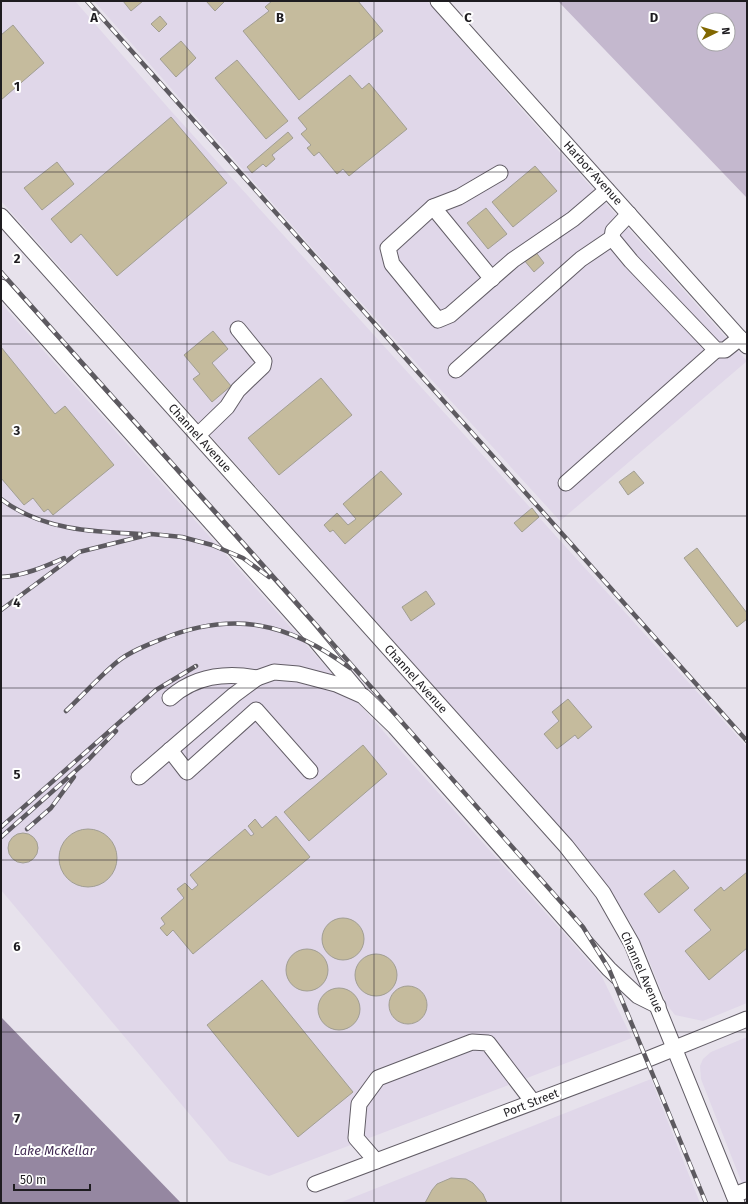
<svg xmlns="http://www.w3.org/2000/svg" width="748" height="1204" viewBox="0 0 748 1204" font-family="'Fira Sans',sans-serif">
	<rect width="100%" height="100%" fill="#e7e2ec"/>
	<g fill="#e0d7e9">
		<path d="M1,1h74l96,110 576,636v256l-44,18 -28,-6 -8,-10 -21,-52 -16,-31 -25,-38 -50,-62 -554,-621z"/>
		<path d="M94,1h333l95,109 225,251 -187,160 -224,-246z"/>
		<path d="M1,303l600,672 31,63 -363,138 -40,-15 -228,-271z"/>
		<path d="M747,1037v159l-46,-117 -1,-13 3,-7 8,-7z"/>
		<path d="M651,1079l49,124h-361z"/>
	</g>
	<path fill="#c4b8ce" fill-rule="evenodd" d="M558,1h189v197zM704,20h24v24h-24z"/>
	<path fill="#9587a1" d="M1,1017l180,186h-180z"/>
	<g fill="#c5bb9d" stroke="#a19e93">
		<path d="M123,1h20l-12,10z"/>
		<path d="M206,1h17l1,1 -9,9z"/>
		<path d="M272,1h86l25,30 -84,69 -56,-69 26,-20 -4,-4z"/>
		<path d="M160,16l7,8 -8,8 -8,-8z"/>
		<path d="M13,25l31,38 -43,37v-65z"/>
		<path d="M181,41l15,17 -20,19 -16,-18z"/>
		<path d="M237,60l51,61 -22,18 -51,-61z"/>
		<path d="M350,75l12,14 7,-6 38,46 -58,47 -6,-7 -6,5 -18,-22 -5,4 -7,-8 4,-3 -10,-11 6,-5 -9,-11z"/>
		<path d="M171,117l56,66 -110,93 -36,-42 -10,9 -20,-24z"/>
		<path d="M288,132l5,6 -21,17 3,4 -9,8 -3,-3 -11,9 -5,-6z"/>
		<path d="M57,162l17,22 -32,26 -18,-22z"/>
		<path d="M535,166l22,25 -44,36 -21,-25z"/>
		<path d="M486,208l21,26 -19,15 -21,-26z"/>
		<path d="M535,251l9,12 -10,9 -10,-12z"/>
		<path d="M213,331l15,18 -16,14 19,23 -19,16 -19,-23 7,-5 -16,-19z"/>
		<path d="M1,347l54,67 10,-8 49,59 -61,50 -5,-6 -4,3 -11,-14 -9,7 -23,-27z"/>
		<path d="M321,378l31,37 -73,60 -31,-37z"/>
		<path d="M381,471l21,23 -57,50 -12,-14 -3,2 -6,-7 13,-12 11,12 8,-6 -13,-15z"/>
		<path d="M634,471l10,12 -16,12 -9,-13z"/>
		<path d="M532,508l7,9 -17,15 -8,-9z"/>
		<path d="M697,548l50,65v6l-10,8 -53,-69z"/>
		<path d="M426,591l9,13 -24,17 -9,-14z"/>
		<path d="M568,699l24,28 -14,12 -3,-4 -18,14 -13,-15 15,-13 -7,-9z"/>
		<path d="M363,745l24,29 -78,67 -25,-29z"/>
		<path d="M276,816l34,41 -117,97 -20,-24 -6,6 -7,-8 5,-4 -4,-6 23,-20 -7,-9 8,-6 7,7 6,-5 -8,-10 55,-46 6,7 3,-2 -6,-8 7,-7 7,9z"/>
		<circle cx="88" cy="858" r="29"/>
		<circle cx="23" cy="848" r="15"/>
		<path d="M674,870l15,18 -30,25 -15,-19z"/>
		<path d="M747,872v76l-38,32 -24,-29 26,-21 -17,-20 27,-23 3,4z"/>
		<circle cx="343" cy="939" r="21"/>
		<circle cx="307" cy="970" r="21"/>
		<circle cx="376" cy="975" r="21"/>
		<path d="M262,980l91,112 -55,45 -91,-112z"/>
		<circle cx="408" cy="1005" r="19"/>
		<circle cx="339" cy="1009" r="21"/>
		<path d="M451,1178l15,1 7,4 10,11 4,9h-62l7,-13 5,-6z"/>
	</g>
	<g fill="none" stroke-linecap="round" stroke-linejoin="round">
		<defs>
			<g id="minor">
				<path d="M438,1l309,345"/>
				<path d="M500,173l-41,24 -26,10 -45,41 4,16 46,56 12,-5 63,-55 60,-41 34,-29"/>
				<path d="M433,207l59,72"/>
				<path d="M629,214l-16,17 -1,7 19,23 85,89h9l15,-12"/>
				<path d="M1,216l565,630 37,47 29,51 105,259"/>
				<path d="M1,287l306,343 51,61"/>
				<path d="M456,370l125,-111 31,-21"/>
				<path d="M198,435l29,-28 11,-17 25,-24 1,-5 -26,-32"/>
				<path d="M566,483l150,-133"/>
				<path d="M170,698c25,-22 54,-26 87,-20"/>
				<path d="M170,750l17,22 69,-62 54,61"/>
				<path d="M139,777l95,-82 23,-17 17,-6 24,2 38,10 27,12 32,31 214,242 29,27 20,10"/>
				<path d="M376,1161l-20,-23 3,-34 19,-26 94,-36 16,1 45,59"/>
				<path d="M315,1184l333,-125 99,-40"/>
				<path d="M734,1195l13,-5"/>
			</g>
		</defs>
		<use href="#minor" stroke="#625d66" stroke-width="17"/>
		<use href="#minor" stroke="#fff" stroke-width="15"/>
		<defs>
			<g id="rail">
				<path d="M87,1l660,740"/>
				<path d="M1,272l294,329 288,326 26,42 97,234"/>
				<path d="M1,499c40,31 92,33 140,35"/>
				<path d="M1,577c22,-1 43,-10 63,-19"/>
				<path d="M1,610l78,-58 72,-18 31,3 30,8 31,13 26,19"/>
				<path d="M66,711c17,-16 33,-34 51,-49 12,-10 30,-17 45,-23 72,-29 127,-16 188,29"/>
				<path d="M1,827l155,-137 40,-24"/>
				<path d="M27,829l24,-21 23,-31"/>
				<path d="M1,837l88,-78 27,-28"/>
			</g>
		</defs>
		<use href="#rail" stroke="#5d5a60" stroke-width="4.5"/>
		<use href="#rail" stroke="#fff" stroke-width="3" stroke-dasharray="9" stroke-linecap="butt"/>
	</g>
	<path fill="none" stroke="#1e1c20" stroke-width="1" stroke-opacity="0.55" d="M187,1v1202M374,1v1202M561,1v1202M1,172h746M1,344h746M1,516h746M1,688h746M1,860h746M1,1032h746"/>
	<g text-anchor="middle" stroke-width="4" stroke-linejoin="round" paint-order="stroke">
		<g font-size="12" fill="#1e1c20" stroke="#fff">
			<text transform="translate(593 173) rotate(48)" y="4">Harbor Avenue</text>
			<text transform="translate(200 438) rotate(48)" y="4">Channel Avenue</text>
			<text transform="translate(416 679) rotate(48)" y="4">Channel Avenue</text>
			<text transform="translate(642 972) rotate(66)" y="4">Channel Avenue</text>
			<text transform="translate(531 1103) rotate(-21)" y="4">Port Street</text>
		</g>
		<g font-size="13" font-style="italic" fill="#432d55" stroke="#fff">
			<text x="54" y="1155">Lake McKellar</text>
		</g>
	</g>
	<g font-size="13" text-anchor="middle" font-weight="bold" fill="#1e1c20" stroke="#fff" stroke-width="4" stroke-linejoin="round" paint-order="stroke">
		<text x="94" y="22">A</text>
		<text x="280" y="22">B</text>
		<text x="468" y="22">C</text>
		<text x="654" y="22">D</text>
		<text x="17" y="91">1</text>
		<text x="17" y="263">2</text>
		<text x="17" y="435">3</text>
		<text x="17" y="607">4</text>
		<text x="17" y="779">5</text>
		<text x="17" y="951">6</text>
		<text x="17" y="1123">7</text>
	</g>
	<rect width="748" height="1204" fill="none" stroke="#1e1c20" stroke-width="4"/>
	<g transform="translate(716 32) rotate(85)"><circle r="19" fill="#ffffff" stroke="#a5a4a6"/>
	<path d="M0-3L7 15L0 10L-7 15Z" fill="#816700"/>
	<text y="-6" font-size="11" font-weight="bold" text-anchor="middle" fill="#1e1c20">N</text>
	</g>
	<path d="M14 1184v6h76v-6" fill="none" stroke="#1e1c20" stroke-width="2"/>
	<text x="20" y="1184" font-size="12" fill="#1e1c20" stroke="#ffffff" stroke-width="3" paint-order="stroke">50 m</text>
</svg>
